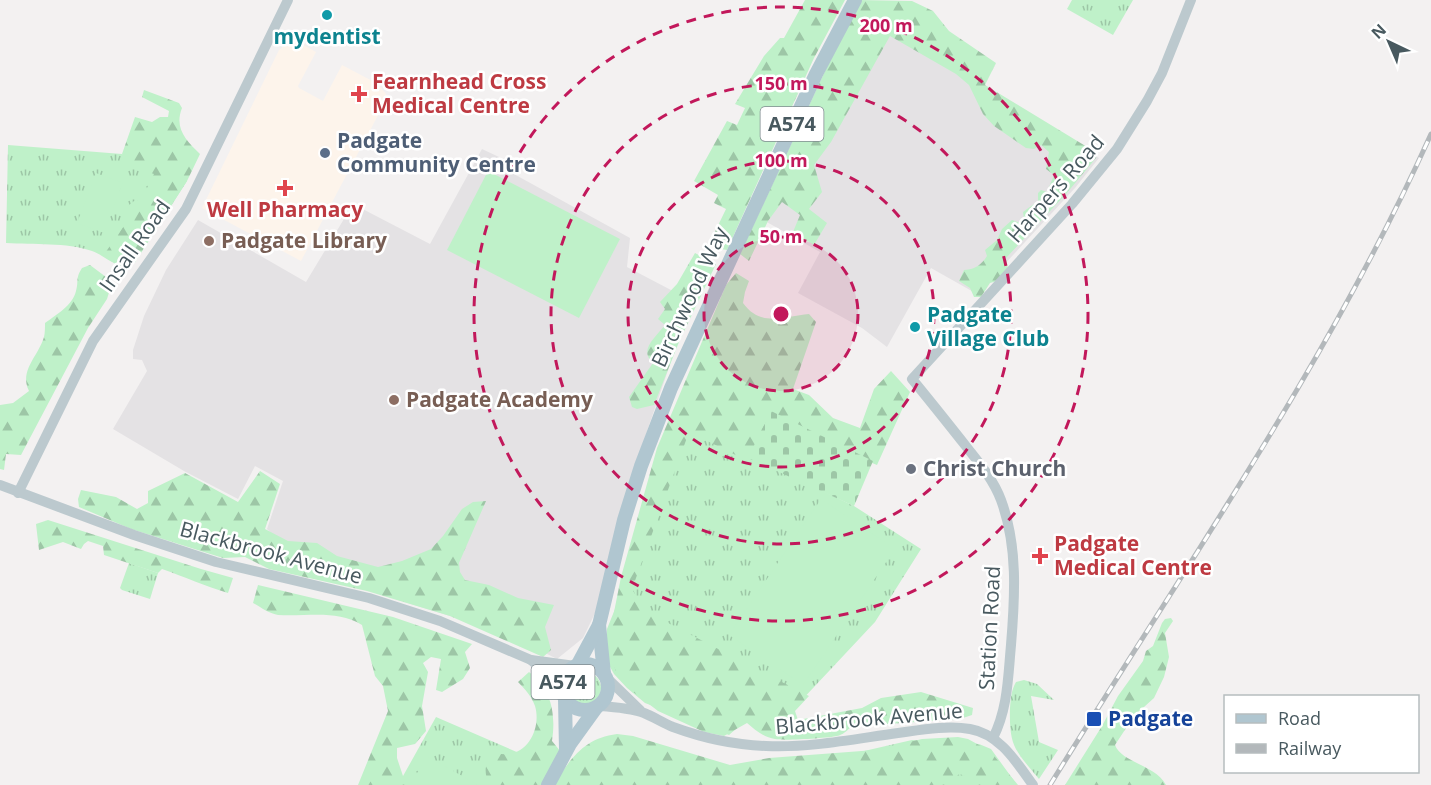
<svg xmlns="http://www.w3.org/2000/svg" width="1431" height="785" viewBox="0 0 1431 785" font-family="'Open Sans',sans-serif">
	<defs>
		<pattern id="grass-tufts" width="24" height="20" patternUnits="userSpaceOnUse" patternTransform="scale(1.5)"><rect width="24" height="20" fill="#bff1c9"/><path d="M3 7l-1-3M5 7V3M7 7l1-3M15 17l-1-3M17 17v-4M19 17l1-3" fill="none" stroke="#9dc6a6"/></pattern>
		<pattern id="forest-firs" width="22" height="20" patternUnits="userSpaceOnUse" patternTransform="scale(1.5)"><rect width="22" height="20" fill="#bff1c9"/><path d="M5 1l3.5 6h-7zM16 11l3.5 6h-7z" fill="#9dc6a6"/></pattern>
		<pattern id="cemetery-stones" width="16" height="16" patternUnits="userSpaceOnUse" patternTransform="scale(1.5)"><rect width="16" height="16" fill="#bff1c9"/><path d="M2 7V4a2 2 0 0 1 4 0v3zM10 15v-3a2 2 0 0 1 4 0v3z" fill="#9dc6a6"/></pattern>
	</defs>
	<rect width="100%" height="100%" fill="#f3f1f1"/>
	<path fill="#fdf4eb" d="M290,41l8,1 18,10 -18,34 1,2 24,13 19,-36 36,19 8,10 -2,10 -83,157 -99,-53 77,-158z"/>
	<g fill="#e4e2e4">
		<path d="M887,30l212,128 -24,30 -98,106 -46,-26 -44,79 -25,-19 -64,-35 22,-41 -55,-31z"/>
		<path d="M482,149l17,8 -3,7 134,74 -3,29 65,34 -55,159 -41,151 -13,27 -26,21 -49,-25 -197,-61 -44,-44 16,-48 -28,-15 -17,33 -54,-28 -71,-42 34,-58 -5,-11 -9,-1v-9l11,-34 22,-46 32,-50 108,62 47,-78 77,40z"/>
	</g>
	<g fill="url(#grass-tufts)">
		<path d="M1072,0h61l-20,35 -46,-26z"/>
		<path d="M8,145l114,9 65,27 -52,81c-15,12 -28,-6 -43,-11 -26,-9 -58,-6 -86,-8z"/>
		<path d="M688,427l166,79 67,43 -46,73 -106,113 -23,-15 -17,15 -84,-32 -18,-15 -13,-14 -9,-16 2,-29z"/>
		<path d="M129,563l29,10 -8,26 -28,-9 -2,-2z"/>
		<circle cx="585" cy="688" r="16"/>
		<path d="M1024,680l13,4 17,16 -23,-4 8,46 19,8 -19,29c-24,-29 -30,-32 -29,-71 1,-10 1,-17 6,-26z"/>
		<path d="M436,717l134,58 194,-1 148,-34 67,4 12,5 26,36h-619z"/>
	</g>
	<g fill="url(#forest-firs)">
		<path d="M805,0h40l-31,58 -87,192 -12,-2 -6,-4 17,-35 -12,-6 4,-8 -24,-14 33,-60 10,4 8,-17 -10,-4 29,-48 16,-18h4z"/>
		<path d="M858,0l54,1 21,10 16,20 47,32 -11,22 112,68 -1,5 -30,36 -60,64 2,11 -11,12 -7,2 -9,14h-7l-4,-9 -11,-7 5,-11c12,-1 17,-5 23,-14l-2,-6 12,-10 5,-11 10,-9 8,3 4,-4 -1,-7 15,-11v-8l3,-3 6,2 7,-17 -8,-6 3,-17 -8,-7 -7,4 -8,-1 -32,-22 -11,-12 -14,-29 -13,-11 -66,-38 -59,106 -17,23 8,27 -13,17 18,14 -13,22 -21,-13 7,-17 -18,-13 -14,19 -19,40 -9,-7z"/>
		<path d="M144,90l35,13 3,5c-8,20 4,33 18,46l-13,27 -52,81c-12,9 -20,1 -32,-6l23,-33 -4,-6 1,-7 11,-9 7,-1 13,-26 -26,-9 -6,-11 13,-37 17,5 8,-5h8l1,-6 -27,-14z"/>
		<path d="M695,253l21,11 -37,78 -25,63 -17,4 -5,-2 -3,-10 24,-34c-15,-13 3,-26 12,-38l-7,-6 7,-10 -5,-7 17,-18z"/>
		<path d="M90,265l20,15 1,6 -4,13 -19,29 -67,127 -15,-1 -2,16 -4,-1v-64l13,-2 16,-12c-10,-21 9,-34 15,-54 1,-4 1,-10 1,-14 11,-8 28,-18 31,-32 3,-10 -1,-12 6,-23z"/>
		<path d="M736,273l13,8 -4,11 -2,11c18,25 41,13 66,11l7,8 -23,67 16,6 24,23 27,10 14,-39 17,-18 19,21 -33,73 -69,-28 -29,-1 -19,31 -71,-35 -57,157 13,22 164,85 -14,15 3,9 64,-12 19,-10 40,-6 52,16 -1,7 -12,4 -87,6c-22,-10 -20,7 -36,11 -8,2 -54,5 -62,3 -10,-1 -20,-9 -28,-16l-23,13 -20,-4 -46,-21 -26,-20 -13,-15 -9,-16 -2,-18 13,-65 36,-129 69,-163z"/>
		<path d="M260,471l20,13 -15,45 23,12 29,2 20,13 41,11 24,-6 29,-12 12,-13 19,-27 11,-7 13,-1 -27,62 1,9 5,8 24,5 29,13 36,7 -9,22 6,23 -8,7 -93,-41 -83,-25 -98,-22 -24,-12 -22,1 -92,-29 -52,-22 -1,-8 3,-9 35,7 21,12 11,-6v-12l37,-18 53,29z"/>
		<path d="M48,520l153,49 32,9 -5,15c-23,-7 -43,-16 -66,-24l-4,4 -54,-18 -1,-9 -15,-5 -4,3 -3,5 -18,-7 -24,8 -3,-26z"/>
		<path d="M258,585l135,32 79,27 -7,8 5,16 -7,11 -21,13 -6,-2 5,-31 -10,-2 -8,6 5,9 -6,34 4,25 -11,13 -18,4v10l7,21 -4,6h-42l30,-74 -5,-25 -8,-10 -13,-51c-26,-16 -55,-8 -84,-10 -8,-1 -18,-8 -25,-12z"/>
		<path d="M1171,618l2,3 -8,12 4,24 -5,20 -10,21 -20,18 -19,29c7,18 41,20 51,40h-101l37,-59 16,-30 25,-35 3,-10 7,-5 9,-23 3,-4z"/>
		<path d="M529,672c23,18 27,42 23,69l9,11 -22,33h-50c-5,-13 -5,-21 4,-33 4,1 10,3 14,2 23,-1 34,-28 28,-48 -3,-9 -10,-17 -17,-24z"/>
		<path d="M617,734l16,2 97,29 39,-7 106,-8 47,-11 36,-2 10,2 22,12 28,34h-33l-1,-2 -12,2 -1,-6 -11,-5 -25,11h-381c16,-26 30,-47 63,-51z"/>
	</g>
	<path fill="url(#cemetery-stones)" d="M771,411l102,50 -19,45 -106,-48z"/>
	<g fill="#bff1c9">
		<path d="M488,171l132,68 -41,79 -132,-68z"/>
		<path d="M96,173l27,10 -19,50 -27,-10z"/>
		<path d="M821,499l74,50 -92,136 -74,-50z"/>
		<path d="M427,756l51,29h-68z"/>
	</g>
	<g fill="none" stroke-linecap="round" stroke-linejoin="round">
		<g stroke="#bcc9ce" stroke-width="10">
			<path d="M0,485l134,50 82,27 153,36 71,23 91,39 44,6"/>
			<path d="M18,493l75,-152 93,-132 102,-209"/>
			<path d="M531,660l14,12 18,23"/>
			<path d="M606,677l34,33"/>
			<path d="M599,706c15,1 31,2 45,7 10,4 19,10 29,14 30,11 62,18 93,19 44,2 88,-7 132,-13 22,-3 49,-8 72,-4 30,5 47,34 63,56"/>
			<path d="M993,738c15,-30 15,-61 18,-93 4,-49 7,-99 -10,-145 -7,-19 -20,-35 -32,-50 -19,-24 -38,-48 -57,-71l160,-175 45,-55 30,-48 15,-28 29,-73"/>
		</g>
		<g stroke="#b0c6d0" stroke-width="14">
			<path d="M599,625l5,49"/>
			<circle cx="585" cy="687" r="23"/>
			<path d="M577,666l22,-41 25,-105 17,-54 30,-78 145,-314 39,-74"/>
			<path d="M565,699l1,51"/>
			<path d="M548,785l22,-41 26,-36"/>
		</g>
		<defs>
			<path id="rail" d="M1050,785c132,-214 278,-421 381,-651"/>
		</defs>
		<use href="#rail" stroke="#b3b8bb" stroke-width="5"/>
		<use href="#rail" stroke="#fff" stroke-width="3" stroke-dasharray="9" stroke-linecap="butt"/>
	</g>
	<circle cx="781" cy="314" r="77" fill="#c2185b" fill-opacity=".12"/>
	<g fill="none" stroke="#c2185b" stroke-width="3" stroke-dasharray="10 8">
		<circle cx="781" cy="314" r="77"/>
		<circle cx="781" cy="314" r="153"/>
		<circle cx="781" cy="314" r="230"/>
		<circle cx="781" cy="314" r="307"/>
	</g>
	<g fill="#0f9aa8" stroke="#fff" stroke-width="2">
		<circle cx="327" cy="15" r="6"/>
		<circle cx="915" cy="327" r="6"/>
	</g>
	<g fill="#e0444e" stroke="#fff" stroke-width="2">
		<path d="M356 85h6v6h6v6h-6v6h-6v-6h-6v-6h6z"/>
		<path d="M282 179h6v6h6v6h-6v6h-6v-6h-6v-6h6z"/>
		<path d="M1037 547h6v6h6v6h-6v6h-6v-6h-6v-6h6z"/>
	</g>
	<circle fill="#5c6f8a" stroke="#fff" stroke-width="2" cx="325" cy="153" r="6"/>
	<g fill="#8d6e63" stroke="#fff" stroke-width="2">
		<circle cx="209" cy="241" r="6"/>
		<circle cx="394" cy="400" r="6"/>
	</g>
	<circle fill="#6b7280" stroke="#fff" stroke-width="2" cx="911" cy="469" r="6"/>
	<rect fill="#1a4fb4" stroke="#fff" stroke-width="2" x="1086" y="711" width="16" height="16" rx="3"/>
	<g text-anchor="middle" stroke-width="5" stroke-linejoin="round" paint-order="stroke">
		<g fill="#fff" stroke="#7f8b8f" stroke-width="1.5">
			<rect x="760.5" y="107" width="63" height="34" rx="4.5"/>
			<rect x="531.5" y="665" width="63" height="34" rx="4.5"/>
		</g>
		<g font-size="20" font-weight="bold" fill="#48595f">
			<text x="792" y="131">A574</text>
			<text x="563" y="689">A574</text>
		</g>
		<g font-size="21" font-weight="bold" fill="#0d838f" stroke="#fff">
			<text x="327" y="44">mydentist</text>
			<text x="927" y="322" text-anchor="start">Padgate<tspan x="927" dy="24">Village Club</tspan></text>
		</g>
		<g font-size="21" font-weight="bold" fill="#be3a42" stroke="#fff" text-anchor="start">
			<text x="372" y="89">Fearnhead Cross<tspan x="372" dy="24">Medical Centre</tspan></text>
			<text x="285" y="217" text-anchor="middle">Well Pharmacy</text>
			<text x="1054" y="551">Padgate<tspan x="1054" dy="24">Medical Centre</tspan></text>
		</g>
		<g font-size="21" font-weight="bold" fill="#4e5e75" stroke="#fff" text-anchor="start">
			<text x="337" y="148">Padgate<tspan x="337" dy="24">Community Centre</tspan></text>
		</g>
		<g font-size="21" fill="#48595f" stroke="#fff">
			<text transform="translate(1056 189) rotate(-49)" y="7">Harpers Road</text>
			<text transform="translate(135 246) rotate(-55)" y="7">Insall Road</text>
			<text transform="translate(690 297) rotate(-65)" y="7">Birchwood Way</text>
			<text transform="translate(271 553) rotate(15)" y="7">Blackbrook Avenue</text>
			<text transform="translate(990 628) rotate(-87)" y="7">Station Road</text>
			<text transform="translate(869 719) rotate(-5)" y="7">Blackbrook Avenue</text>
		</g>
		<g font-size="21" font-weight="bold" fill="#785e54" stroke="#fff" text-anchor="start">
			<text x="221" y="248">Padgate Library</text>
			<text x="406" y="407">Padgate Academy</text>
		</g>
		<g font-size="21" font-weight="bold" fill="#5b616d" stroke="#fff" text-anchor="start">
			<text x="923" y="476">Christ Church</text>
		</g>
		<g font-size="21" font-weight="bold" fill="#164399" stroke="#fff" text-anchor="start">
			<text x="1108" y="726">Padgate</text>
		</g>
	</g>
	<circle cx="781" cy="314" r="9" fill="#c2185b" stroke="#fff" stroke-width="3"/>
	<g font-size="18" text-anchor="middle" font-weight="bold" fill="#c2185b" stroke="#fff" stroke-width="5" stroke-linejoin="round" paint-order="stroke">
		<text x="886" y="32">200 m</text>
		<text x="781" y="90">150 m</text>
		<text x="781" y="167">100 m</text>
		<text x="781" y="243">50 m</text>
	</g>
	<rect x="1224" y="695" width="195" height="78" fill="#ffffff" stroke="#b6bdbf" stroke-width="1.5"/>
	<rect x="1236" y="714" width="30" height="9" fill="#b0c6d0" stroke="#b6bdbf" stroke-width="1.5"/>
	<text x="1278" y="725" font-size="18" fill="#48595f">Road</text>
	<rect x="1236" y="744" width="30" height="9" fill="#b3b8bb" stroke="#b6bdbf" stroke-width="1.5"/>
	<text x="1278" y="755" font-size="18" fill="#48595f">Railway</text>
	<g transform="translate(1389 42) rotate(316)" stroke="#ffffff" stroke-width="4.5" paint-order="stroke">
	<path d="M0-4.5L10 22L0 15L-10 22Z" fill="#48595f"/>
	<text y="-9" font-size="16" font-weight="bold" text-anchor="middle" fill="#48595f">N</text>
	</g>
</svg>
